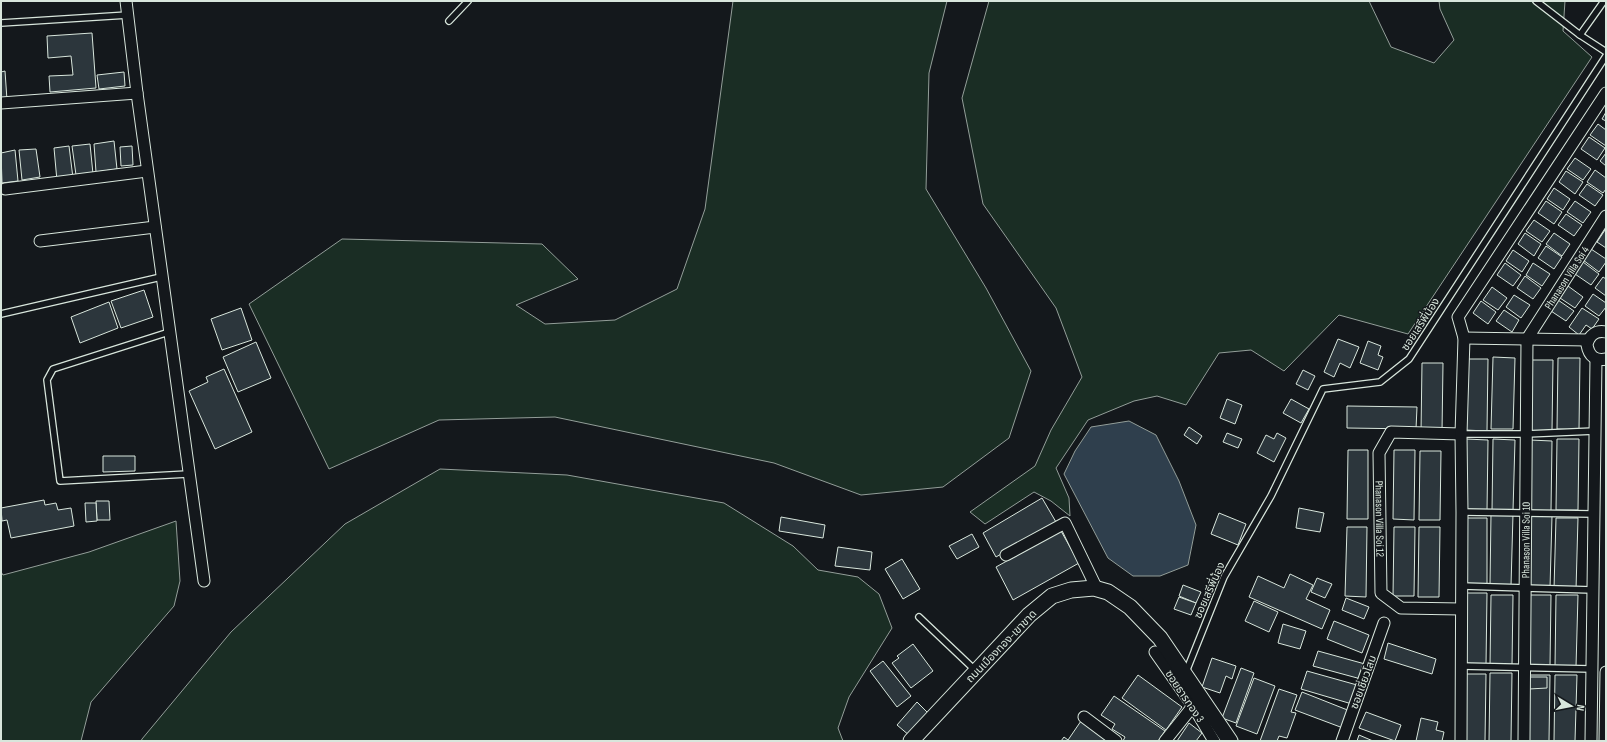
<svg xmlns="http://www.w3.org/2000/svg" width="1607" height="742" viewBox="0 0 1607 742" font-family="'Sofia Sans Condensed','Noto Sans Thai',sans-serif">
	<rect width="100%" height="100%" fill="#14181c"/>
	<g fill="#1a2d24" stroke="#939e99">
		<path d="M733,1h214l-18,72 -3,116 60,99 45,83 -22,67 -66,49 -82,8 -87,-32 -219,-46 -116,3 -110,49 -80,-165 93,-65 200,5 36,35 -62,26 29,19 70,-4 62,-31 28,-80z"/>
		<path d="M989,1h380l22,46 43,16 20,-23 -14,-31 -1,-8h126l-2,30 29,26 -184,277 -69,-19 -55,56 -33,-21 -32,3 -33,52 -29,-9 -23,5 -46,19 -32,48 13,30 1,18 -19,-15 -17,-9 -49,32 -15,-12 65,-46 16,-36 31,-53 -26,-69 -73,-104 -21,-106z"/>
		<path d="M440,469l127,6 157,28 69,43 25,24 40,7 21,17 13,34 -43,69 -11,31 5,13h-702l1,-2 89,-107 114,-108z"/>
		<path d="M176,521l4,60 -6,25 -83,96 -10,39h-80v-169l2,3 86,-23z"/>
	</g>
	<path fill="#2f3f4d" stroke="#939e99" d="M1129,421l27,14 23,46 17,44 -8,40 -28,11h-27l-25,-18 -44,-84 11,-23 16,-24z"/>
	<g fill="#2c363c" stroke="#d8e6dc">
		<path d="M92,33l4,55 -46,4 -1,-16 24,-1 -2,-19 -23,2 -1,-22z"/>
		<path d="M5,71l2,29h-6v-28z"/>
		<path d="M124,72l1,14 -26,3 -2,-14z"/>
		<path d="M1606,112v9l-4,-2z"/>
		<path d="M1598,124l8,6v16l-16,-11z"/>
		<path d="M1589,137l16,11 -8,12 -16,-11z"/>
		<path d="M114,141l3,28 -21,3 -2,-28z"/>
		<path d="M90,144l3,30 -17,1 -4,-29z"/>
		<path d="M69,146l4,32 -16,3 -3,-33z"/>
		<path d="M132,146l1,19 -12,1 -1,-19z"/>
		<path d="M36,149l4,28 -18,3 -3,-30z"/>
		<path d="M15,150l3,31 -16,2 -1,-30z"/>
		<path d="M1606,153v13l-6,-5z"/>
		<path d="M1575,158l16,11 -8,11 -16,-11z"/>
		<path d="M1595,170l11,8v11l-3,4 -16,-11z"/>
		<path d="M1566,171l17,11 -8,12 -16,-12z"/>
		<path d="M1587,184l16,11 -8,11 -16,-11z"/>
		<path d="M1554,188l16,11 -7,11 -16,-11z"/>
		<path d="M1546,201l16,11 -8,12 -16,-11z"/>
		<path d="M1575,201l16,11 -8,11 -16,-11z"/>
		<path d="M1566,214l16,11 -8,11 -16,-11z"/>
		<path d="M1534,220l16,11 -8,11 -16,-11z"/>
		<path d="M1605,230l1,1v17l-9,-6z"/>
		<path d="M1525,233l16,11 -7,12 -16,-12z"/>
		<path d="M1554,233l16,11 -8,12 -16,-12z"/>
		<path d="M1546,246l16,11 -8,12 -16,-11z"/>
		<path d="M1591,249l15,10v3l-7,10 -16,-12z"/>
		<path d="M1513,250l16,11 -7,11 -16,-11z"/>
		<path d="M1583,262l16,12 -8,11 -16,-11z"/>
		<path d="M1505,263l16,12 -8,11 -16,-11z"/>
		<path d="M1533,263l17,11 -8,12 -16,-11z"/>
		<path d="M1525,276l16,12 -8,11 -16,-11z"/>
		<path d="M1603,277l3,2v17l-11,-8z"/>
		<path d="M1568,286l15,11 -8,11 -15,-10z"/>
		<path d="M1492,287l15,11 -9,12 -15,-10z"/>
		<path d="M144,290l9,27 -32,11 -10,-27z"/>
		<path d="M1593,294l13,9v4l-7,9 -14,-10z"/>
		<path d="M1514,295l16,10 -9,13 -15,-11z"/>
		<path d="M1558,300l16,11 -8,10 -15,-10z"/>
		<path d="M1481,301l15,11 -8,12 -15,-11z"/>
		<path d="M109,302l9,26 -38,15 -9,-26z"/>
		<path d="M241,308l11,32 -30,10 -11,-31z"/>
		<path d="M1582,308l17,11 -7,10 -6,-4 -7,10 -10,-8z"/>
		<path d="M1504,310l15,10 -7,12 -16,-11z"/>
		<path d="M1338,339l21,8 -9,21 -10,-5 -6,14 -10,-5z"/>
		<path d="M1368,341l13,5 -3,9 5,2 -5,13 -18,-7z"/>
		<path d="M256,342l15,36 -33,14 -15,-35z"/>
		<path d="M1493,357l22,1 -2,71h-22z"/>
		<path d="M1558,358h22l-1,72 -22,-1z"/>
		<path d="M1466,359h22l-1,72 -22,-1z"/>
		<path d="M1531,360h22l-1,71h-22z"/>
		<path d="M1422,363h21l-1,69h-21z"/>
		<path d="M224,369l28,63 -37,17 -26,-58 19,-9 -2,-5z"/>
		<path d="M1303,370l12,6 -7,14 -12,-6z"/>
		<path d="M1227,399l15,6 -7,19 -15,-6z"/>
		<path d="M1291,399l18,10 -8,14 -18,-10z"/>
		<path d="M1347,406l70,1 -1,22 -69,-1z"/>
		<path d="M1189,427l13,9 -5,8 -13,-9z"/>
		<path d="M1227,433l15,6 -4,9 -15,-6z"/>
		<path d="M1277,433l9,5 -12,24 -17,-9 9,-18 8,4z"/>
		<path d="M1466,439l22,1 -1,71h-22z"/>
		<path d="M1493,439l22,1 -2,71h-21z"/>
		<path d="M1557,439h22l-1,71h-22z"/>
		<path d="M1530,440l22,1 -1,71h-22z"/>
		<path d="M1348,450h20v69h-21z"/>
		<path d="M1394,450h21l-1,70 -21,-1z"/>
		<path d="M1420,451h21l-1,69h-21z"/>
		<path d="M103,456h32v15l-32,1z"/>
		<path d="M1042,498l14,24 -60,35 -13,-24z"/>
		<path d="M44,500l1,5 11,-2 2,7 13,-2 3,18 -63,12 -4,-18 -5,1 -1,-13z"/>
		<path d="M96,501h13l1,19h-13z"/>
		<path d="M85,503h11l1,18 -11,1z"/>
		<path d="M1299,508l25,5 -4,19 -24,-4z"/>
		<path d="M1219,513l27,11 -8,21 -27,-11z"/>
		<path d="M1491,514h22l-2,72 -21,-1z"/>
		<path d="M1530,516h22l-2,72h-21z"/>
		<path d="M781,517l44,8 -2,13 -44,-7z"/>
		<path d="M1464,518h23v67h-22z"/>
		<path d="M1556,518h22l-2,72 -22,-1z"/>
		<path d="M1347,527h20l-1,70 -21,-1z"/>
		<path d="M1394,527h21l-1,69h-21z"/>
		<path d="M1419,527h21l-1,70h-21z"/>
		<path d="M1061,531l18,32 -66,37 -17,-33z"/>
		<path d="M972,534l7,13 -22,12 -8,-13z"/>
		<path d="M838,547l34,5 -2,18 -35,-4z"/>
		<path d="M902,559l18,30 -17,10 -18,-30z"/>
		<path d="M1290,574l23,11 -7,14 24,11 -8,19 -73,-32 9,-21 26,12z"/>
		<path d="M1317,578l15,6 -7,14 -14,-6z"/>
		<path d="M1183,585l18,7 -5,11 -17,-7z"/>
		<path d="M1465,593h22l-1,72h-22z"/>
		<path d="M1491,595h22l-1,71h-22z"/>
		<path d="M1529,595h22l-1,71h-23z"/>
		<path d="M1556,595h22l-2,72 -21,-1z"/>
		<path d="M1179,597l17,6 -5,12 -17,-6z"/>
		<path d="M1346,598l23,9 -5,12 -22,-9z"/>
		<path d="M1254,601l24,11 -9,20 -24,-11z"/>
		<path d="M1334,621l35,14 -7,18 -35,-14z"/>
		<path d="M1283,624l23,7 -6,18 -22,-6z"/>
		<path d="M1388,643l48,16 -4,15 -48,-15z"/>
		<path d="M913,644l20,27 -22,17 -19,-25 7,-5 -2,-2z"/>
		<path d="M1318,651l47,13 -4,15 -48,-13z"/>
		<path d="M1212,658l24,8 -4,13 -6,-3 -6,17 -18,-6z"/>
		<path d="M883,661l28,35 -14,11 -27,-36z"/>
		<path d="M1241,668l13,5 -18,50 -14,-5z"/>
		<path d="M1307,671l50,14 -5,19 -51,-15z"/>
		<path d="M1490,673h22l-1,68h-22z"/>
		<path d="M1464,674h22l-1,67h-22z"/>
		<path d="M1138,675l44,32 -16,23 -44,-32z"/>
		<path d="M1528,675h22l-1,66h-22z"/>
		<path d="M1555,675h22l-2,66h-21z"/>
		<path d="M1530,677h17v11l-18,1z"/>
		<path d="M1254,678l21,8 -18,48 -21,-8z"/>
		<path d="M1279,689l18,6 -6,17 5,1 -9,25 -8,-2 -2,5h-17z"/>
		<path d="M1302,692l48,19 -7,17 -48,-18z"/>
		<path d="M1114,696l51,35 -7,10h-35l2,-4 -13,-8 3,-5 -14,-9z"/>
		<path d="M917,702l12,12 -19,22 -13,-11z"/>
		<path d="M1366,712l35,13 -6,16 -36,-13z"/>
		<path d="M1421,718l17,4 -2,8 8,2 -2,9h-26z"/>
		<path d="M1081,721l29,20h-49l3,-4 4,3z"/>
		<path d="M1189,723l13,10 -6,8h-19z"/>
		<path d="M1359,735l14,6h-16z"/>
	</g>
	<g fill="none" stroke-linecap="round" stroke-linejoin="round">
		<defs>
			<g id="lane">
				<path d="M1536,1l44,34 26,17"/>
				<path d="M449,21l19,-20"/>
				<path d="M1,23l127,-8"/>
				<path d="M1580,35l24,-34"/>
				<path d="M1,314l160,-37"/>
				<path d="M169,332l-116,37 -6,11 13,101 128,-7"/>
				<path d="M1461,434h65l69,-3"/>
				<path d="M1462,512l132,2"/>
				<path d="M1462,586l131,4"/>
				<path d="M919,617l57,54"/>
				<path d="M1461,666l131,3"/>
				<path d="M1186,672l38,-95 47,-81 52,-107 57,-7 29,-23 197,-303"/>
			</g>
			<g id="street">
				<path d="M126,1l11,92 67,488"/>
				<path d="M1,103l136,-10"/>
				<path d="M5,189l142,-18"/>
				<path d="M40,241l115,-14"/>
				<path d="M1606,332c-10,-2 -17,3 -19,13 2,11 8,16 19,14"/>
				<path d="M1464,338l124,2"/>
				<path id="s1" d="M1461,434l-70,-2 -12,21 2,140 20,15 60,1"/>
				<path d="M1006,555l59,-32 32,66"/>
				<path d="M1155,652l38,54 21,35"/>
				<path d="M1084,717l32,24"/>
				<path d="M1165,741l32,-40"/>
				<path d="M1342,741l42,-118"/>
				<path d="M1461,741l1,-229 -1,-78 3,-96 -6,-21 148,-224"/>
				<path id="s2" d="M1524,741l3,-402 79,-123"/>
				<path d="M1591,741l5,-382"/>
				<path d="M1605,741l1,-69"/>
			</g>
			<path id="secondary" d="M911,741l118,-126 23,-19 19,-6 23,-2 14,4 22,15 30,31 70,103"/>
		</defs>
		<use href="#lane" stroke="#d8e6dc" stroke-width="8"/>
		<use href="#street" stroke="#d8e6dc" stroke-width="13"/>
		<use href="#secondary" stroke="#d8e6dc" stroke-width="17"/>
		<use href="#lane" stroke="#14181c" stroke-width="5.5"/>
		<use href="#street" stroke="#14181c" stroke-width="11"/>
		<use href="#secondary" stroke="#14181c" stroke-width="15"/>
	</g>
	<g text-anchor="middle" stroke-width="3" stroke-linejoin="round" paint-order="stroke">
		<g font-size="11" fill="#d8e6dc" stroke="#14181c">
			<text dy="4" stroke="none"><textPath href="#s2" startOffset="475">Phanason Villa Soi 4</textPath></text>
			<text transform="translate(1420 324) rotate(-57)" y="4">ซอยเสรีพี่น้อง</text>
			<text dy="4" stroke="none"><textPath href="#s1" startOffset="160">Phanason Villa Soi 12</textPath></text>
			<text dy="4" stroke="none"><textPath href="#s2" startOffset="201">Phanason Villa Soi 10</textPath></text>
			<text transform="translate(1209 590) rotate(-66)" y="4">ซอยเสรีพี่น้อง</text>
			<text transform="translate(1001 646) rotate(-46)" y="4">ถนนเมืองทอง-เขาขาด</text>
			<text transform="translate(1363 682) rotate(-70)" y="4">ซอยเชี่ยวโสม</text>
			<text transform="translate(1185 696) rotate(56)" y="4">ซอยธารทอง 3</text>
		</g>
	</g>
	<rect width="1607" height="742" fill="none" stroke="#d8e6dc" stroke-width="4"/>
	<g transform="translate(1571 706) rotate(100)" stroke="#14181c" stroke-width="3" paint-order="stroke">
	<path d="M0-3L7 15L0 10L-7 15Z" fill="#d8e6dc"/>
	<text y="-6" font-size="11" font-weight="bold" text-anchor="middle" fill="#d8e6dc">N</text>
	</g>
</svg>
